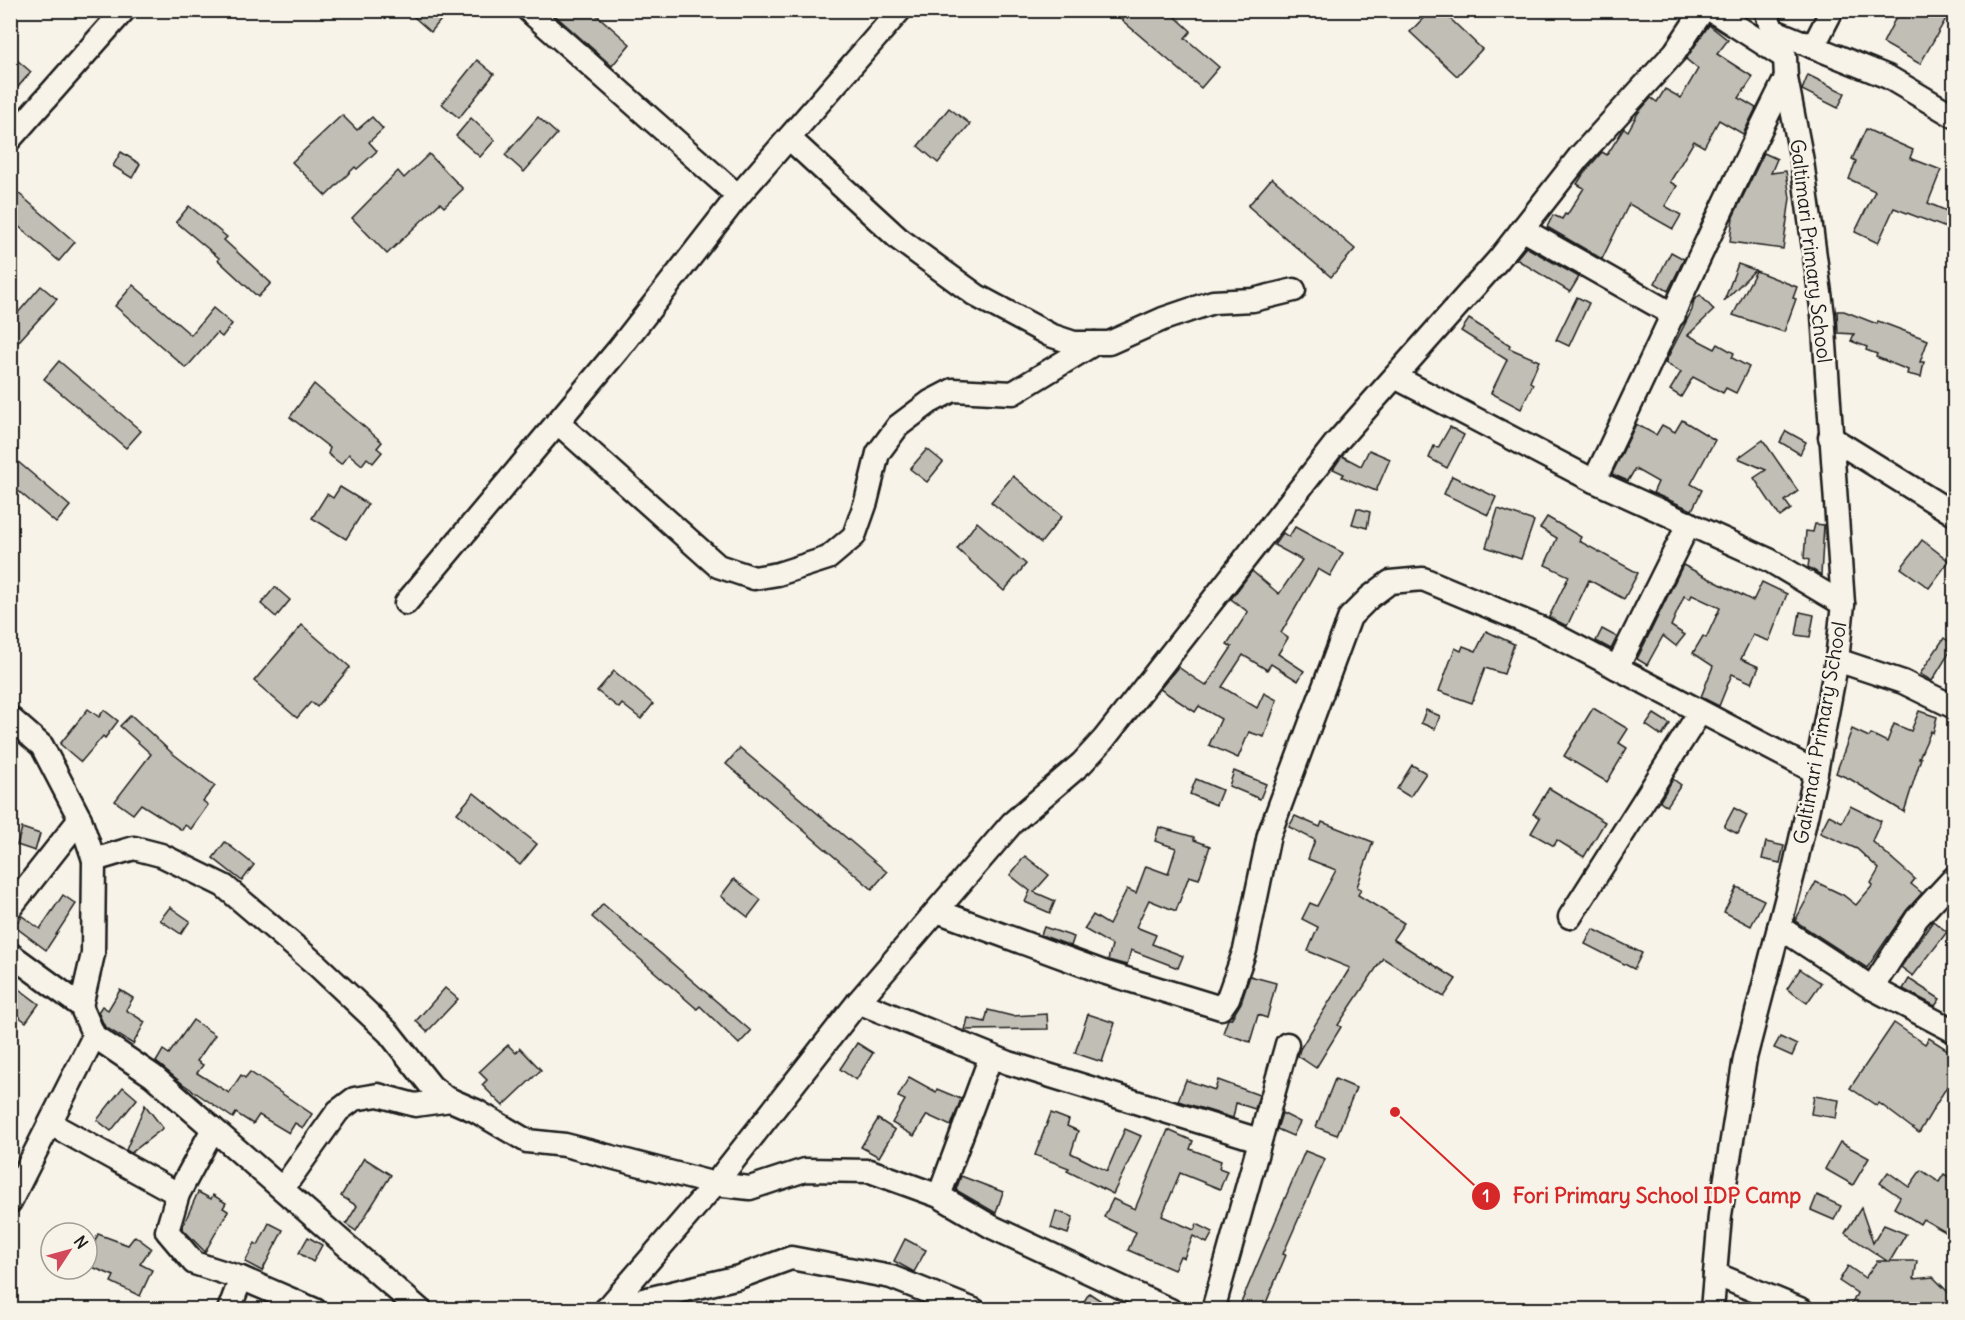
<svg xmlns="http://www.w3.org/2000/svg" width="1965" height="1320" viewBox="0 0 1965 1320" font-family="Delius,sans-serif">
	<rect width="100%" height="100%" fill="#f7f3e8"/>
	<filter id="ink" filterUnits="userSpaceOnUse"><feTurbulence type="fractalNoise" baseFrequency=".0167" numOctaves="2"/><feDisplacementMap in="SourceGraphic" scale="12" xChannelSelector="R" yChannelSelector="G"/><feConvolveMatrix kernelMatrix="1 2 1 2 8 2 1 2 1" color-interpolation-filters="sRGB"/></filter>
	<g filter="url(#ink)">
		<g fill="#c0beb5" stroke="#1c1c1c" stroke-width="1.5">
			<path d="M406,10h43l-18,22z"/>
			<path d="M549,10h42l39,34 -18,22z"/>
			<path d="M1110,10h58l23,21 -6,7 34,29 -18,21z"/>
			<path d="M1431,10h10l41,39 -25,27 -47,-44z"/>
			<path d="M1882,10h57l9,5 -28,49 -37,-21 12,-24z"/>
			<path d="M1709,25l19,15 -11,14 36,23 -14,21 17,10 -13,26 -24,-14 -15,27 -10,-6 -24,41 7,4 -12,20 16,9 -8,14 -44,-25 -27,55 -55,-32 6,-12 9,4 3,-5 2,1 17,-27 -7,-4 7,-11 18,-21 5,3 17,-27 4,3 10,-18 13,-15 6,4 8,-13 16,9 17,-29 -12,-10z"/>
			<path d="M10,54l21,18 -21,24z"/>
			<path d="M477,60l17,14 -35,44 -17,-14z"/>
			<path d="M1808,75l37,18 -7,15 -36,-18z"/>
			<path d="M949,108l21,16 -32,39 -20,-17z"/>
			<path d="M342,115l15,15 15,-13 11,12 -14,13 8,9 -20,18 -2,-2 -29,29 -34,-34z"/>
			<path d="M538,117l19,17 -33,38 -19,-17z"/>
			<path d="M471,118l24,22 -15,17 -24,-21z"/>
			<path d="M1866,129l47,21 -3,8 31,12 -13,33 26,11v17l-60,-23 -16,35 -23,-11 20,-41 -26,-12 7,-18 -4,-2z"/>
			<path d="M121,152l19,12 -8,14 -19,-12z"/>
			<path d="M1764,153l13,6 -6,14 15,-2 4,27 -7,51 -53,-7 3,-25z"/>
			<path d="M429,154l34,35 -19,18 -4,-4 -53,51 -35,-36 46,-47 6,7z"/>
			<path d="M1272,178l83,71 -24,28 -83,-71z"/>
			<path d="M10,186l65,56 -16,19 -49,-42z"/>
			<path d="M189,206l38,31 -3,3 47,43 -13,14 -40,-37 1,-2 -43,-36z"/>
			<path d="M1526,247l53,30 -9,15 -54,-33z"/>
			<path d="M1671,252l13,7 -16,32 -13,-8z"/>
			<path d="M1738,264l17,6 -31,31z"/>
			<path d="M1756,271l41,16 -4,11 3,1 -12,33 -51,-17z"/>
			<path d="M133,285l58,50 22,-27 19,16 -10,13 -5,-4 -31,35 -71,-62z"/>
			<path d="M41,286l16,13 -47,52v-29z"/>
			<path d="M1700,295l14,15 -26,25 27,14 3,-5 16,9 -2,5 17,9 -13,26 -10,-5 -3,5 -30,-16 -12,20 -11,-7 11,-18 -16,-9 27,-53 2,-10z"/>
			<path d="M1577,297l12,6 -20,43 -13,-6z"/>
			<path d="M1837,311h7l33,13 1,-3 50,19 -8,22h4l-3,15 -14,-3 1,-4 -32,-13 1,-3 -11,-4 1,-3 -16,-6 3,-7 -16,-1z"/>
			<path d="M1469,319l41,26 -1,3 30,13 -9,21 3,2 -12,25 -30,-16 16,-33 -46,-29z"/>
			<path d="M59,361l82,70 -15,17 -82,-69z"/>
			<path d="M314,384l68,58 -5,6 5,4 -9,11 -6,-5 -5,7 -13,-11 -8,10 -13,-10 2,-6 -40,-31z"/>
			<path d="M1682,420l33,20 -24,44 11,6 -10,20 -39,-17 5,-11 -23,-13 -7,12 -16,-7 24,-50 20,11 6,-10 13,7z"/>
			<path d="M1450,427l14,8 -17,33 -18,-10 5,-12 4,2z"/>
			<path d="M1786,431l20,11 -6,12 -20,-12z"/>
			<path d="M1763,440l35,51 -13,10 6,8 -11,8 -26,-39 12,-8 -28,-12z"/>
			<path d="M927,449l16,13 -16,20 -17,-13z"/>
			<path d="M1369,450l21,9 -14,32 -34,-14 2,-3 -11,-5 9,-13 19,10z"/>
			<path d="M10,455l60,51 -14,17 -46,-39z"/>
			<path d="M1013,476l49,40 -21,27 -50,-41z"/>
			<path d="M1452,476l44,21 -8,18 -44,-21z"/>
			<path d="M340,487l28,17 -22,35 -34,-21 15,-24 6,4z"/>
			<path d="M1357,508l13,4 -3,16 -15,-4z"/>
			<path d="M1498,509l36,12 -13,38 -35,-12z"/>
			<path d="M1547,517l34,20 -2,4 59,32 -14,26 -35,-19 -22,46 -18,-9 20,-41 -24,-11 12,-27 -17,-10z"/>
			<path d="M977,522l49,42 -22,27 -47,-42z"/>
			<path d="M1815,524l9,1 -3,50 -13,-8 1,-7 -5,-2 2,-27 7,1z"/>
			<path d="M1295,527l48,26 -13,23 -12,-7 -37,64 7,5 -10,16 26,17 -6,10 -27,-17 -4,6 -24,-15 -21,32 35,21 7,-15 13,7 -13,37 -15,-5 -11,26 -29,-13 12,-26 -22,-13 -4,6 -35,-23 18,-22 28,19 26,-39 -5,-3 21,-32 -17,-13 21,-28 27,23 23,-34 -28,-15 9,-12 6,4z"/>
			<path d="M1922,540l27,21 -20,27 -28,-20z"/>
			<path d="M1683,565l70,36 9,-19 25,12 -18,47 -16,-6 -12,24 18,8 -7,16 -20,-9 -13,32 -18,-9 12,-31 -20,-13 10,-17 3,2 14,-30 -28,-13 -2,4 -6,-3 -13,30 14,9 -9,11 -13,-10 -16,29 -10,-6z"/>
			<path d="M275,587l15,13 -14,17 -15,-13z"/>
			<path d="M1800,612l14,3 -4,22 -14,-2z"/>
			<path d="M302,625l48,42 -33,40 -6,-5 -14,16 -43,-37z"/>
			<path d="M1602,629l15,8 -6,12 -15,-8z"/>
			<path d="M1486,631l28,13 -10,30 -19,-6 -13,35 -33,-12 16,-43 6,3 2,-5 13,5z"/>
			<path d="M1944,638l10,7 -22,36 -12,-7z"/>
			<path d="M614,671l39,33 -12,15 -19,-15 -3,4 -22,-17z"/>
			<path d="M1593,708l35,21 -9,14 8,5 -20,34 -43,-26z"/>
			<path d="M88,709l11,8 5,-7 14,11 -13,17 -2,-2 -22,26 -21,-18z"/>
			<path d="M1426,710l14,6 -5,13 -14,-6z"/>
			<path d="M1919,711l18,6 -4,16 -2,-2 -12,27h2l-17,54 -54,-33 -14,-6 16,-44 17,8 2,-3 16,8 7,-18 17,7z"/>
			<path d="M1654,714l16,10 -8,12 -16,-11z"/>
			<path d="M131,715l41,38 43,33 -12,15 5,4 -17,24 -6,-4 -3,5 -41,-26 -8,10 -18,-13 36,-47 -31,-28z"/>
			<path d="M740,748l147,124 -15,17 -146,-125z"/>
			<path d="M1412,765l14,8 -16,24 -13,-8z"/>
			<path d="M1234,771l32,13 -6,15 -31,-13z"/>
			<path d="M1196,779l26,11 -6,15 -26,-11z"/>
			<path d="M1673,779l8,6 -14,21 -7,-5z"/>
			<path d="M1549,788l56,34 -21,35 -27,-17 -3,6 -23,-13 9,-15 -7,-4z"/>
			<path d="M474,793l63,51 -17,21 -63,-52z"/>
			<path d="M1850,806l31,15 -9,20 43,38 -4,5 11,9 -16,18 -39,57 -72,-47 21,-39 27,13 13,10 17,-20 -2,-2 8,-14 -22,-20 -37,-16 9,-18 13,7z"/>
			<path d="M1734,808l13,7 -9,19 -14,-7z"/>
			<path d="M1295,816l25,11 2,-5 51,20 -16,45 4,2 -3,6 46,28 -11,16 63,40 -12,18 -61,-39 -45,67 3,2 -25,41 -18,-12 2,-7 50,-81 -42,-17 10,-24 -16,-8 8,-16 7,3 19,-36 -28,-11 7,-19 -26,-13z"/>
			<path d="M1159,827l35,10v3l16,6 -11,33 -10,-3 -13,35 -27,-11 -13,27 20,8 -4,9 31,12 -5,12 -47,-18 -4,15 -19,-5 4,-15 -28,-16 9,-14 16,10 18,-36 9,4 10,-27 22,8 8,-26 -21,-7z"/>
			<path d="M22,828l18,6 -5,17 -18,-6z"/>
			<path d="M225,842l29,23 -12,16 -29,-23z"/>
			<path d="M1766,842l18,4 -4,17 -18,-4z"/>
			<path d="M1025,856l24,19 -15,17 21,9 -5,12 -25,-11 5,-11 -20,-16z"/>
			<path d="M734,879l27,21 -13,17 -27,-21z"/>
			<path d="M1737,887l27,13 -13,26 -27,-14z"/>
			<path d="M63,895l13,9 -30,46 -32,-24 8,-10 18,13z"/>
			<path d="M603,904l148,127 -12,13 -39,-38 -3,3 -105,-92z"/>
			<path d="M170,907l20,14 -9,13 -21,-14z"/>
			<path d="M1933,921l14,11 -34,44 -12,-9z"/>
			<path d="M1044,927l30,10 -3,9 -30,-11z"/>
			<path d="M1593,929l49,24 -8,16 -49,-25z"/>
			<path d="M1800,969l21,14 -14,20 -20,-14z"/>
			<path d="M1250,976l26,7 -9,35 -9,-3 -8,27 -27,-9 5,-14h3l10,-16z"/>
			<path d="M1909,979l31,20 -5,7 -32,-17z"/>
			<path d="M10,982l29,22 -13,18 -16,-12z"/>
			<path d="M445,988l13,11 -31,33 -11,-11z"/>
			<path d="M120,990l13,8 -7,12 19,12 -12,22 -28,-17 -7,-15 4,-6 6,4z"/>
			<path d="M988,1010l24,6 35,-2 1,15 -83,1 3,-12 17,4z"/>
			<path d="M1088,1014l27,9 -13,39 -27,-9z"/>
			<path d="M193,1020l22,15 -18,26 6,4 -6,8 32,20 12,-18 4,3 5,-6 62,42 -9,14 -8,-5 -6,10 -30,-18 -6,9 -17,-11 -3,5 -50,-34 -27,-22 7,-12 6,4z"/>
			<path d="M1894,1023l31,21 4,-6 25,16v33l-5,-4 -30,50 -40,-30 -2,3 -27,-18z"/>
			<path d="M1780,1037l17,8 -5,11 -18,-8z"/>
			<path d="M857,1043l16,10 -17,27 -16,-11z"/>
			<path d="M508,1045l8,8 4,-5 21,22 -38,36 -21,-21 5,-5 -8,-8z"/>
			<path d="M909,1077l27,15 1,-3 24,10 -10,27 -24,-11 -13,21 -22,-13 13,-23 -7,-3z"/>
			<path d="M1335,1079l21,9 -19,47 -21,-8z"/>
			<path d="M1186,1080l29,10 3,-10 41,15 -4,14 -19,-6 -3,15 -55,-17z"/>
			<path d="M123,1087l14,12 -26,32 -14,-11z"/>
			<path d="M1814,1096l25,4 -3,18 -25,-4z"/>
			<path d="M145,1105l18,23 -32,25 -5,-3z"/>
			<path d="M1051,1113l18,7 -2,6 11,5 -7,22 36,18 18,-42 16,7 -28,58 -46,-23 2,-3 -34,-13z"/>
			<path d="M1282,1113l18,9 -7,14 -16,-7z"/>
			<path d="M878,1119l17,11 -16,27 -18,-10z"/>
			<path d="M1168,1130l25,11 -3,8 31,12 -2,7 8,3 -7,18 -40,-16 -18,43 32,14 3,-6 16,8 -6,11 -14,-7 -9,22 -4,-2 -6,14 -46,-20 8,-18 -32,-15 9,-18 22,10z"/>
			<path d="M1840,1142l29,16 -16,27 -28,-16z"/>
			<path d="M1305,1151l20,8 -42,95 3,1 -23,55h-25z"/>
			<path d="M364,1158l27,17 -35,56 -10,-7 11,-18 -16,-10z"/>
			<path d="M1921,1170l18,12 5,-8 10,6v57l-31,-18 -3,5 -26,-16 6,-11 -20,-14 8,-11 21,15z"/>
			<path d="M961,1176l42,16 -7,21 -40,-23z"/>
			<path d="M198,1192l13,7 2,-4 13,8 -3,5 5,3 -23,41 -23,-24z"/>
			<path d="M1817,1195l24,11 -7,14 -23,-10z"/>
			<path d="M1861,1208l12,35 11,-18 22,9 -16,27h27l-3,18 19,-2 21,21v12h-105l8,-17 -18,-12 9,-15 17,12 12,-17h10l-42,-28z"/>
			<path d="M1056,1211l17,6 -5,17 -17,-6z"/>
			<path d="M269,1223l14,7 -21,41 -17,-9 10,-19 3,2z"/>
			<path d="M98,1234l30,11 7,-9 16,12 -11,16 12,6 -12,26 -29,-14 3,-6 -22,-9 2,-5 -6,-3z"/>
			<path d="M308,1237l14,8 -9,17 -14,-9z"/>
			<path d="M905,1239l21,11 -12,22 -20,-11z"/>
			<path d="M1089,1293l26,17h-36z"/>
		</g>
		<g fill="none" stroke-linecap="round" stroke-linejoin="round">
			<defs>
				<g id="minor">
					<path d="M528,10l210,186"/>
					<path d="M1711,10l73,47"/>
					<path d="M1772,30l116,47 66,39"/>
					<path d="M1813,47l19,-37"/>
					<path d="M789,138l110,101 78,57 73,39 24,8h35l54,-24 50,-17 40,-2 41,-10"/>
					<path d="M10,139l114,-129"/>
					<path d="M1522,229l152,86"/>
					<path d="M1395,377l199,104 175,79 74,44"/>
					<path d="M557,422l161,144 36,12 24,-4 50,-16 26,-22 12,-34 12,-49 20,-27 32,-24 23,-12 60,3 82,-50"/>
					<path d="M1830,437l124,77"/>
					<path d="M1594,481c65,-134 125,-271 192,-403"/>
					<path d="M406,603l212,-253 120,-154 162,-186"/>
					<path d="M1837,660l66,22 51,25"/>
					<path d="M1617,668l72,-145"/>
					<path d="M10,718l32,28 38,73 14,41 -1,94 -12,52"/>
					<path d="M94,860l40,-12 27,7 63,31 94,80 71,67 42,53 15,12 30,13 51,30 38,4 150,39 35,4 55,-18 65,1 69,25 53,31 178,83"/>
					<path d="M10,908l70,-89"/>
					<path d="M937,911l166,61 118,36 7,-10 17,-48 24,-115 81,-218 20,-20 20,-15 33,-3 120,50 273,143"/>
					<path d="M1570,917l130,-205"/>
					<path d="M1779,927l93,61 82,43"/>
					<path d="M10,954l71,52 13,30 59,40 267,234"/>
					<path d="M1872,988l45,-70 37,-40"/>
					<path d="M858,1002l151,61 250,77"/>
					<path d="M51,1124l127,70"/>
					<path d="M213,1129l-35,65 -11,37 27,32 47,15 74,32"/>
					<path d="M283,1188l55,-77 16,-12 24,-4 37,10 36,-5"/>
					<path d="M939,1196l52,-140"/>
					<path d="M10,1202l84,-166"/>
					<path d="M1715,1274l87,36"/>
					<path d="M606,1309l133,-32 52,-19 100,19 83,33"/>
					<path d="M229,1310l12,-32"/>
					<path d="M606,1310l109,-126 143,-182 154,-179 70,-60 22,-24 231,-295 164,-185 80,-102 96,-105 28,-42"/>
					<path d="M1213,1310l74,-266"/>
					<path d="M1712,1310l8,-95 25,-157 49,-188 22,-98 21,-112 6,-56 -20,-289 -21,-154 -16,-83 -1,-21 -13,-27 -6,-20"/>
				</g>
			</defs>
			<use href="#minor" stroke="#1c1c1c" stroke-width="27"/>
			<use href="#minor" stroke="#f7f3e8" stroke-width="22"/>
		</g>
	</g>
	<g text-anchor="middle" stroke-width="5" stroke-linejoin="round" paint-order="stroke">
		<g font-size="20" fill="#1c1c1c" stroke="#f7f3e8">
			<text transform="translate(1811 251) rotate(83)" y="7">Galtimari Primary School</text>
			<text transform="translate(1820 733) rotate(-80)" y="7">Galtimari Primary School</text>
		</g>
	</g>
	<path fill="none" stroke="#d62828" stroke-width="2" d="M1395 1112L1486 1196"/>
	<g fill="#d62828" stroke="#f7f3e8" stroke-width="2">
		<circle cx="1395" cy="1112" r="6"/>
		<circle cx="1486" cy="1196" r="15"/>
	</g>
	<g font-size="18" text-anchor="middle" font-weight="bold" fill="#fff">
		<text x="1486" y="1202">1</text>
	</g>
	<g font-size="21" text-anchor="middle" font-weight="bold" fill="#d62828" stroke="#f7f3e8" stroke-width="5" stroke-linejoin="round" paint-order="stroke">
		<text x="1657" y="1203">Fori Primary School IDP Camp</text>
	</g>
	<rect width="1965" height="1320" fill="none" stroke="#f7f3e8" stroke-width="36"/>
	<rect x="18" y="18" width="1929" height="1284" fill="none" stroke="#1c1c1c" stroke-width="2" filter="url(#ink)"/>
	<g transform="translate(69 1251) rotate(54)"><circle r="28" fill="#f7f3e8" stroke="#9f9d96" stroke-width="1.5"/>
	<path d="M0-4.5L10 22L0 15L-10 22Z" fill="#d1495b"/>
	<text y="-9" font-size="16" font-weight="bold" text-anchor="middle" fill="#1c1c1c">N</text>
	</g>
</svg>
